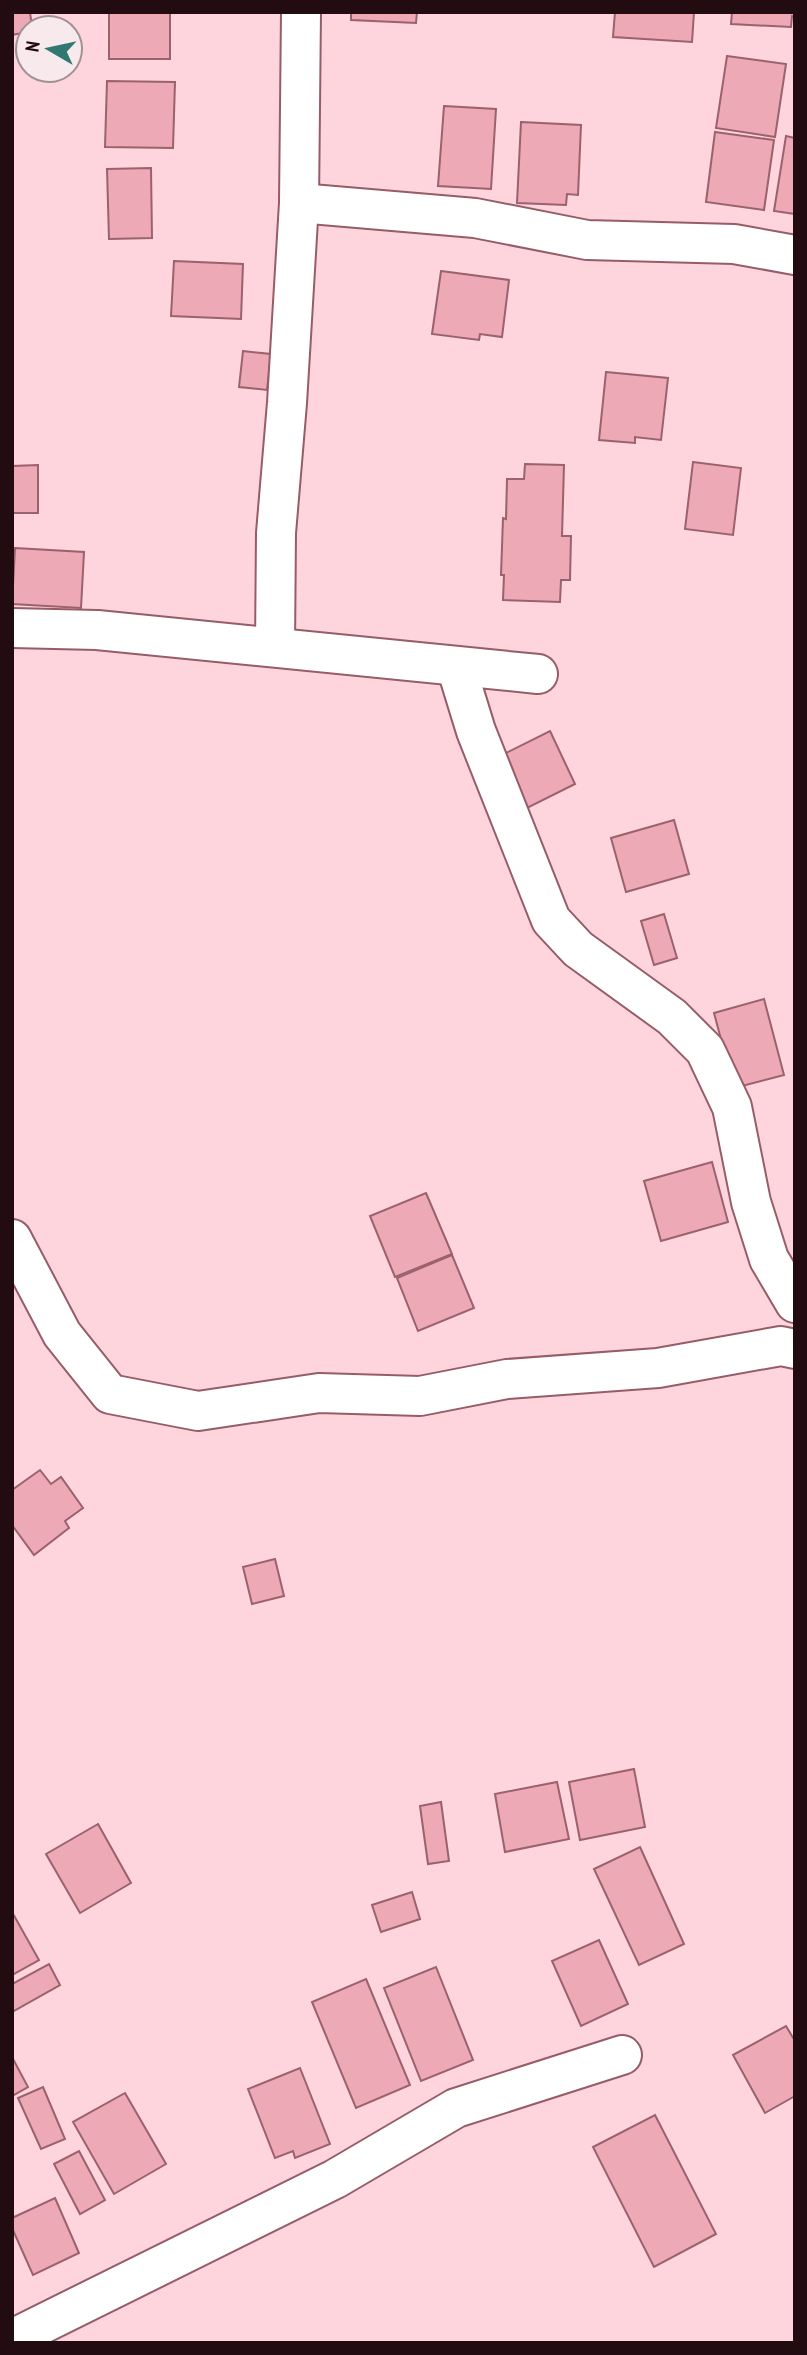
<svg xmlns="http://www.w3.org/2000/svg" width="807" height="2355" viewBox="0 0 807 2355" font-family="'PT Sans Narrow',sans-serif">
	<rect width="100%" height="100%" fill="#fed5dc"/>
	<g fill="#eda9b5" stroke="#9b616d" stroke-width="2">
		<path d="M12,12h18l2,16h-4v4l-16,3z"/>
		<rect x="109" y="12" width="61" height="47"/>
		<path d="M351,12h66l-1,11 -65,-3z"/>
		<path d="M615,12h79l-2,30 -79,-5z"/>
		<path d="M732,12h63v5l-3,-1 -1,11 -60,-3z"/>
		<path d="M727,56l59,8 -11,73 -59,-9z"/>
		<path d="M107,81l68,1 -2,66 -68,-1z"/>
		<path d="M444,106l52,3 -5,80 -53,-3z"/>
		<path d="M521,122l60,3 -3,70 -11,-1 -1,11 -49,-2z"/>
		<path d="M715,132l59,8 -10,70 -58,-8z"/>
		<path d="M786,136l9,2v76l-21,-3z"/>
		<path d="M151,168l1,70 -43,1 -2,-70z"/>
		<path d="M174,261l69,3 -2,55 -70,-3z"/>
		<path d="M441,271l68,9 -7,57 -22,-3 -1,6 -47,-6z"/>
		<path d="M243,351l28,3 -4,36 -28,-3z"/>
		<path d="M606,372l62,6 -7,62 -26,-3v6l-36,-3z"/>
		<path d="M693,462l48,6 -8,67 -48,-6z"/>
		<path d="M525,464l39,1 -2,71h9l-1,44h-9l-1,22 -57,-2 1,-25h-3l2,-57 3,1 1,-40h17z"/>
		<path d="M38,465v48h-26v-47z"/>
		<path d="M15,548l69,4 -3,56 -69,-4z"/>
		<path d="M550,731l25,53 -56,28 -25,-53z"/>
		<path d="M674,820l15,54 -63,18 -15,-54z"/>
		<path d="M664,914l13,44 -23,7 -13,-44z"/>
		<path d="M764,999l20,76 -50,13 -20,-75z"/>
		<path d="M712,1162l16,60 -67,19 -17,-60z"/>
		<path d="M426,1193l26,61 -57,23 -25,-61z"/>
		<path d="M452,1255l22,53 -56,23 -21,-53z"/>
		<path d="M40,1470l11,14 10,-7 22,31 -18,13 4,7 -35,27 -22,-30v-35z"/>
		<path d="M275,1559l9,37 -32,8 -9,-37z"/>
		<path d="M634,1769l11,58 -65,13 -11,-58z"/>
		<path d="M557,1782l12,57 -64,13 -10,-58z"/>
		<path d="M441,1802l8,59 -21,3 -8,-58z"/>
		<path d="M98,1824l33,59 -51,30 -34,-59z"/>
		<path d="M640,1847l44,97 -45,21 -45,-96z"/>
		<path d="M412,1892l8,27 -39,13 -9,-27z"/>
		<path d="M12,1912l27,48 -27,15z"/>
		<path d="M599,1940l29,64 -47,22 -29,-65z"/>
		<path d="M49,1964l11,21 -48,27v-28z"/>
		<path d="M436,1967l37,93 -52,21 -37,-93z"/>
		<path d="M366,1979l44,106 -54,23 -44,-106z"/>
		<path d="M786,2026l9,15v55l-30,17 -32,-58z"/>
		<path d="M12,2057l16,30 -16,9z"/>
		<path d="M300,2068l30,76 -35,14 -2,-7 -18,7 -27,-69z"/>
		<path d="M43,2087l22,52 -24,10 -23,-51z"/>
		<path d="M125,2093l41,71 -52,30 -41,-72z"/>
		<path d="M655,2115l61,119 -62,33 -61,-120z"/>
		<path d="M79,2151l26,49 -25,14 -26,-50z"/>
		<path d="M55,2198l24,55 -46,22 -21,-47v-10z"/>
	</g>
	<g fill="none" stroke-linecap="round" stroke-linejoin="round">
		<defs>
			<g id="minor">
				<path d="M299,203l176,15 112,22 147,4 61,11"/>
				<path d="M12,628l85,2 441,44"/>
				<path d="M275,646l1,-113 11,-130 12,-200 2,-191"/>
				<path d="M456,666l20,65 75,189 27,29 94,68 33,33 27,57 19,95 18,57 26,44"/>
				<path d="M12,1239l50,95 48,60 88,17 121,-18 101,3 87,-17 151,-11 123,-22 14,3"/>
				<path d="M12,2339l323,-160 121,-71 166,-53"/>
			</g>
		</defs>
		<use href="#minor" stroke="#965c68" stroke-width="42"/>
		<use href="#minor" stroke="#fff" stroke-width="38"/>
	</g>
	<rect width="807" height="2355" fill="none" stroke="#220c11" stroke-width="28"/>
	<g transform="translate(49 49) rotate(279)"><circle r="33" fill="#f8eaec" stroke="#a29194" stroke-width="2"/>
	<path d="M0-5L12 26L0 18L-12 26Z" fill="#317872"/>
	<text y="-10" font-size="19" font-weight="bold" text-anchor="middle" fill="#220c11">N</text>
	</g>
</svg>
